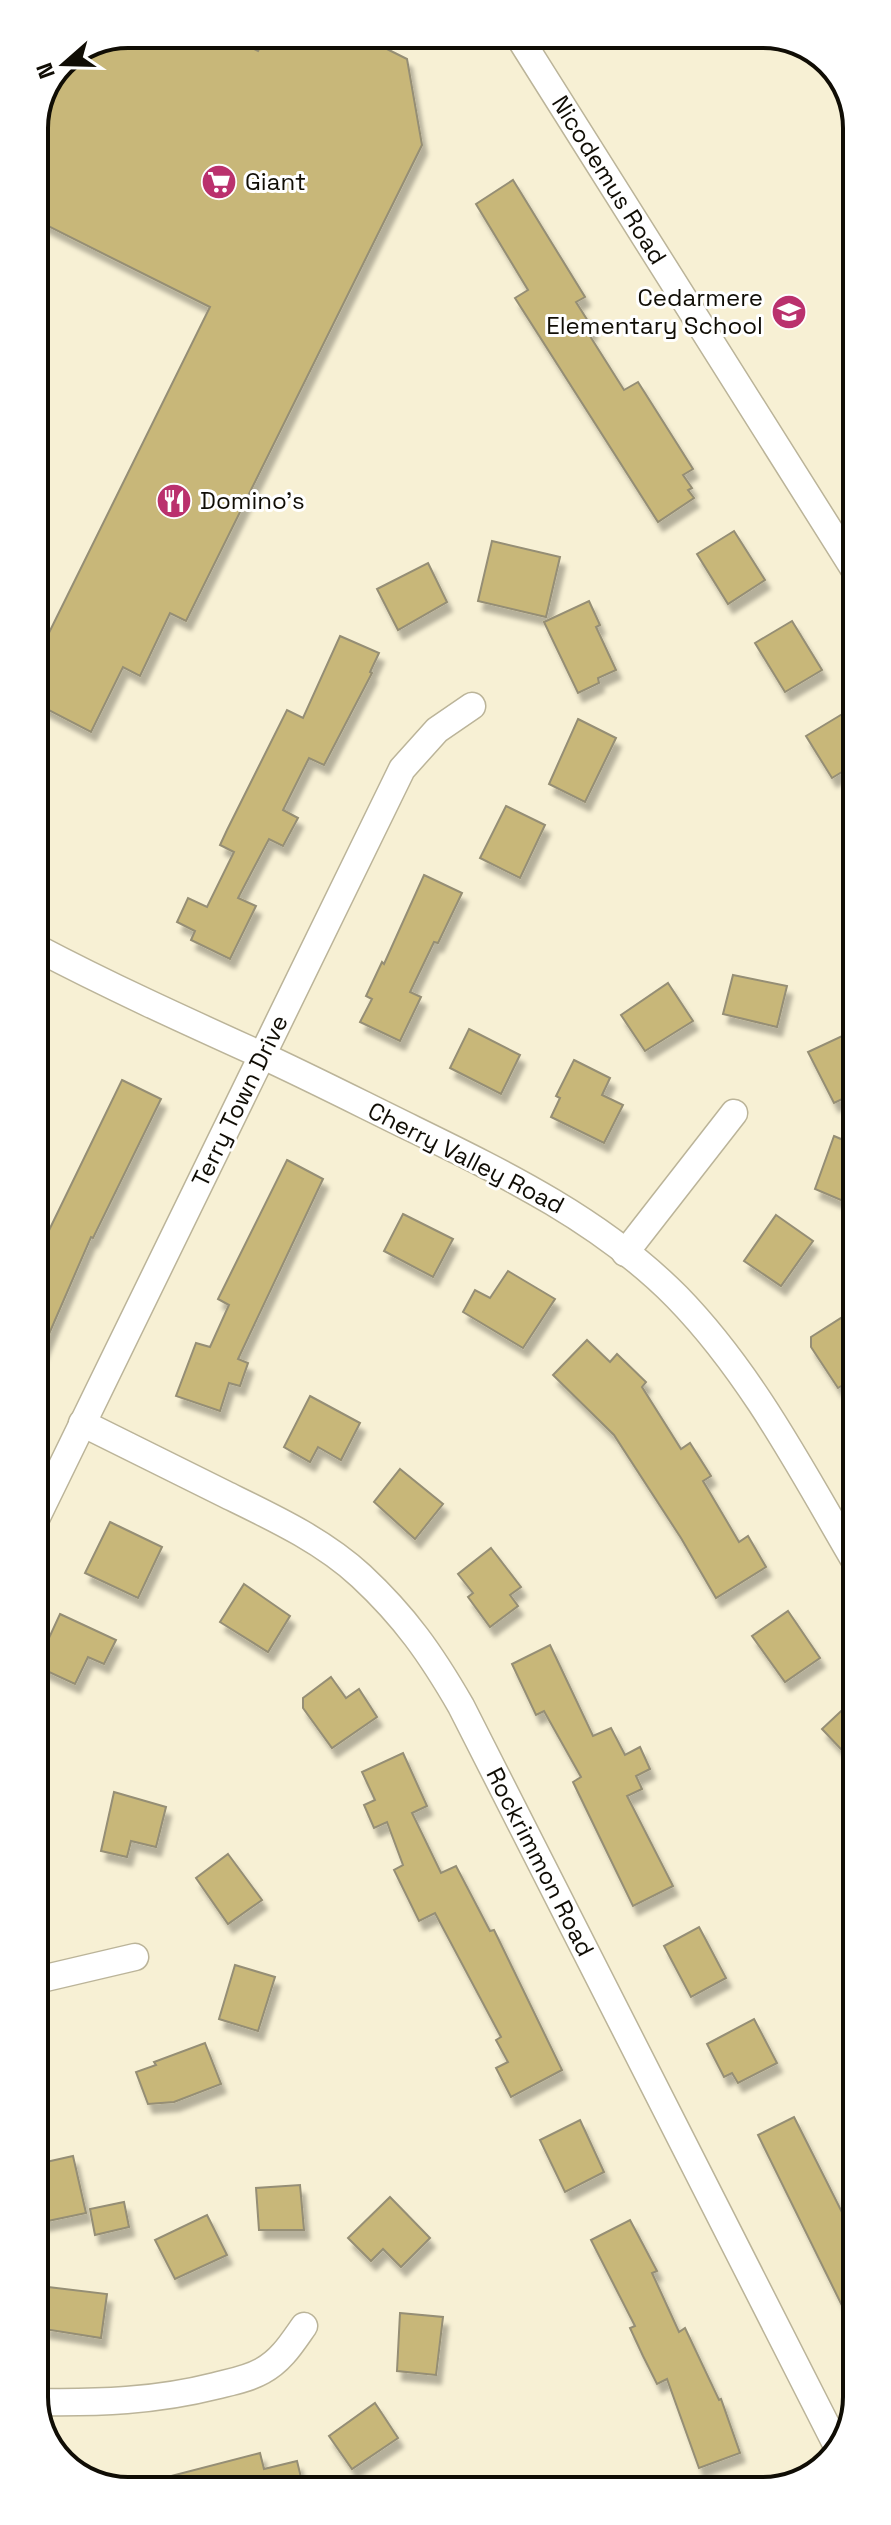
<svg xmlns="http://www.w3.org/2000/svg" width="891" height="2525" viewBox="0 0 891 2525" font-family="'Space Grotesk',sans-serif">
	<defs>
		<filter id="shadow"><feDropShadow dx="5" dy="9" stdDeviation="2" flood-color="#0004"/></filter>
	</defs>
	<rect width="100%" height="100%" fill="#f7f0d4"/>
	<g fill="#c8b779" stroke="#958e74" stroke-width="2" filter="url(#shadow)">
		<path d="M128,34h95l35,17 9,-17h90l50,25 15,86 -236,476 -16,-8 -30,63 -17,-9 -32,65 -56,-29v-42l175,-354 -176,-88v-97l28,-61z"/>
		<path d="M513,180l72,117 -9,5 17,27 -5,4 36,57 14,-8 55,87 -10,6 9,13 -4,2 6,8 -36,24 -143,-224 13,-8 -52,-86z"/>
		<path d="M734,531l31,49 -37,24 -31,-50z"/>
		<path d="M492,541l68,16 -14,60 -68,-16z"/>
		<path d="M428,563l19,39 -49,28 -21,-41z"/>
		<path d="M589,601l11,24 -4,2 20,43 -18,8 1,5 -21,10 -34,-71z"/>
		<path d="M792,621l30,49 -37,22 -30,-49z"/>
		<path d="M340,636l39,17 -9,19 2,1 -48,92 -15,-7 -26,52 15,8 -15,28 -14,-7 -31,59 18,8 -26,53 -39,-19 4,-9 -18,-9 11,-24 19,9 27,-55 -14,-7 7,-15 60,-120 16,8z"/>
		<path d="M844,713l11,18v33l-23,14 -26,-42z"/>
		<path d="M578,719l38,19 -31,64 -36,-18z"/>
		<path d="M506,806l39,19 -25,53 -40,-20z"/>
		<path d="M424,875l38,18 -24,50 -4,-1 -24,50 11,5 -21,44 -40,-19 12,-23 -6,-3 16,-34 2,2z"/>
		<path d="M733,975l54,11 -10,41 -54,-13z"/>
		<path d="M668,983l25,38 -48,30 -24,-36z"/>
		<path d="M469,1029l51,26 -19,39 -51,-26z"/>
		<path d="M855,1030v63l-21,10 -26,-51z"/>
		<path d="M574,1060l36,18 -8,17 21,10 -19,38 -53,-26 9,-19 -4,-2z"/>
		<path d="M122,1080l39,19 -68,139 -2,-1 -55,127v-107z"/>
		<path d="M834,1136l21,9v61l-40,-17z"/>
		<path d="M287,1160l36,19 -85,180 10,4 -8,23 -11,-3 -9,28 -44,-15 20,-53 14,4 19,-42 -11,-6z"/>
		<path d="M403,1214l50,25 -20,38 -49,-26z"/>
		<path d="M776,1215l37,26 -32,45 -37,-25z"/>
		<path d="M508,1271l47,28 -32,49 -60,-36 12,-22 15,8z"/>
		<path d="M841,1318l14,22 1,37 -18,11 -27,-41v-10z"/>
		<path d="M587,1340l23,22 7,-8 29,28 -4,5 39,62 9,-6 21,33 -8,5 36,61 9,-6 18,31 -50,31 -35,-60 -67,-103 -61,-60z"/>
		<path d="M310,1396l50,27 -19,37 -23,-13 -8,15 -26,-15z"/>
		<path d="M400,1469l43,35 -28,35 -41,-37z"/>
		<path d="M110,1522l52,25 -24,51 -53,-25z"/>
		<path d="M491,1548l30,39 -11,8 8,11 -28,21 -22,-30 5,-4 -15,-19z"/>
		<path d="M244,1584l46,32 -22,36 -48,-30z"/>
		<path d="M788,1611l32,47 -35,24 -33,-46z"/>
		<path d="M60,1614l56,26 -12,24 -16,-7 -13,27 -39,-18z"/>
		<path d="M550,1645l43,91 18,-8 14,27 15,-8 10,22 -14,7 6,13 -15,7 46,90 -40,20 -60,-124 8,-5 -37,-66 -8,4 -24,-51z"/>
		<path d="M331,1677l15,21 13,-9 18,28 -45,31 -29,-40v-10z"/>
		<path d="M856,1697v68l-34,-36z"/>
		<path d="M403,1753l24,53 -15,7 29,60 15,-7 34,65 4,-1 68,140 -51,27 -15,-29 12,-6 -12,-22 5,-3 -66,-124 -16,8 -25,-51 9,-5 -16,-43 -13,6 -10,-23 11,-5 -13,-28z"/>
		<path d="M114,1792l52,15 -10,40 -25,-6 -4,16 -26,-6z"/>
		<path d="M228,1854l34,46 -34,24 -32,-46z"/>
		<path d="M699,1927l27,51 -35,19 -27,-51z"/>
		<path d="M235,1965l40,12 -17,54 -39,-12z"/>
		<path d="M754,2019l23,44 -39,20 -6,-10 -8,4 -17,-33z"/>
		<path d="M205,2043l16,41 -47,18 -26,2 -12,-32 20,-7 -2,-3z"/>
		<path d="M794,2117l63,125v94l-99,-201z"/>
		<path d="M580,2120l24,52 -39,20 -25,-52z"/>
		<path d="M73,2156l13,57 -43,9 -6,-29v-29z"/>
		<path d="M300,2185l4,45h-45l-3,-42z"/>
		<path d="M390,2197l40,41 -29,29 -18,-18 -12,12 -23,-23z"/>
		<path d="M124,2202l5,25 -34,8 -5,-26z"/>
		<path d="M207,2215l20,40 -52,24 -20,-39z"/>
		<path d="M630,2220l27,51 -5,2 27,59 6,-4 34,72 2,-1 19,54 -41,15 -32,-89 -10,5 -14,-28 -13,-28 5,-2 -44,-86z"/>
		<path d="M48,2287l59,7 -6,44 -57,-9z"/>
		<path d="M400,2313l43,4 -7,58 -39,-4z"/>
		<path d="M375,2403l23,35 -46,31 -23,-33z"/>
		<path d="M260,2453l4,16 33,-8 7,29 -155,1 -1,-9z"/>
	</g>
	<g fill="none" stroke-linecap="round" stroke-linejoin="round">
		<defs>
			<g id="street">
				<path d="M517,34l337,535"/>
				<path d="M35,947c74,39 149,73 224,107 50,23 99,48 148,72 96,47 194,94 270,171 75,77 125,174 179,266"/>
				<path d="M625,1253l109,-140"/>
				<path d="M82,1423c48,24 95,47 143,71 47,23 97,46 136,82 44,41 70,78 100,130l378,744"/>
				<path d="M36,1519l366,-750 35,-39 35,-24"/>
				<path d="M37,1980l98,-23"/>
				<path d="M37,2402c61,1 119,-1 178,-16 16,-4 33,-7 47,-15 19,-10 30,-28 42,-45"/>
			</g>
		</defs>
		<use href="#street" stroke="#bbb499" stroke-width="29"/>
		<use href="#street" stroke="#fff" stroke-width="26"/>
	</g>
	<defs>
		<symbol id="supermarket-disc" viewBox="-11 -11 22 22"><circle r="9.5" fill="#ba316d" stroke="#fff"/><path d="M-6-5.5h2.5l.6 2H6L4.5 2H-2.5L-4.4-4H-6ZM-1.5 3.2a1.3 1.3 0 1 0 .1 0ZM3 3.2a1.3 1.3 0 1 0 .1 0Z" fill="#fff"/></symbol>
		<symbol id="school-disc" viewBox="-11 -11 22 22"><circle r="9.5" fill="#ba316d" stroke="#fff"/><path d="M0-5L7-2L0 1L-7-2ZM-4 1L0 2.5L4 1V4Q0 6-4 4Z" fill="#fff"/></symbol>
		<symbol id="restaurant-disc" viewBox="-11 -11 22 22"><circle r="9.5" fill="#ba316d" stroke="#fff"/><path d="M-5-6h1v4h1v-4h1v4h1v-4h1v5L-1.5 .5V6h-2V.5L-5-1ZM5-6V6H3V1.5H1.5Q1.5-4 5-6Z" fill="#fff"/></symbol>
	</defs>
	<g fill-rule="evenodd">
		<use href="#supermarket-disc" x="199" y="162" width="40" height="40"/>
		<use href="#school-disc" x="769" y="292" width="40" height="40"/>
		<use href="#restaurant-disc" x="154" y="481" width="40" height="40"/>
	</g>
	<g text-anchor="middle" stroke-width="6" stroke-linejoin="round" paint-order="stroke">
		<g font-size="24" fill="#100d05" stroke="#fff">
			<text transform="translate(609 180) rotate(58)" y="8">Nicodemus Road</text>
			<text transform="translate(240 1101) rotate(-64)" y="8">Terry Town Drive</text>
			<text transform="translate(466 1158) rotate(27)" y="8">Cherry Valley Road</text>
			<text transform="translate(540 1862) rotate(63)" y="8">Rockrimmon Road</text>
		</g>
		<g font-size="24" fill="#100d05" stroke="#fff" text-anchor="start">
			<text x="245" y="190">Giant</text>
			<text x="763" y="306" text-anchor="end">Cedarmere<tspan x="763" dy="28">Elementary School</tspan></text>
			<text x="200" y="509">Domino's</text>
		</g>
	</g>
	<path d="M0 0H891V2525H0ZM128 48H763A80 80 0 0 1 843 128V2397A80 80 0 0 1 763 2477H128A80 80 0 0 1 48 2397V128A80 80 0 0 1 128 48Z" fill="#fff" fill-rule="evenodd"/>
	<path fill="none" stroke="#100d05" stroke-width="4" d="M128 48H763A80 80 0 0 1 843 128V2397A80 80 0 0 1 763 2477H128A80 80 0 0 1 48 2397V128A80 80 0 0 1 128 48Z"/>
	<g transform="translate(64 64) rotate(250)" stroke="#ffffff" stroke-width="6" paint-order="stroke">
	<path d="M0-6L14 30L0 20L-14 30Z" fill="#100d05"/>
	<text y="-12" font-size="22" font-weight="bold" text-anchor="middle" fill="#100d05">N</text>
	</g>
</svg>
